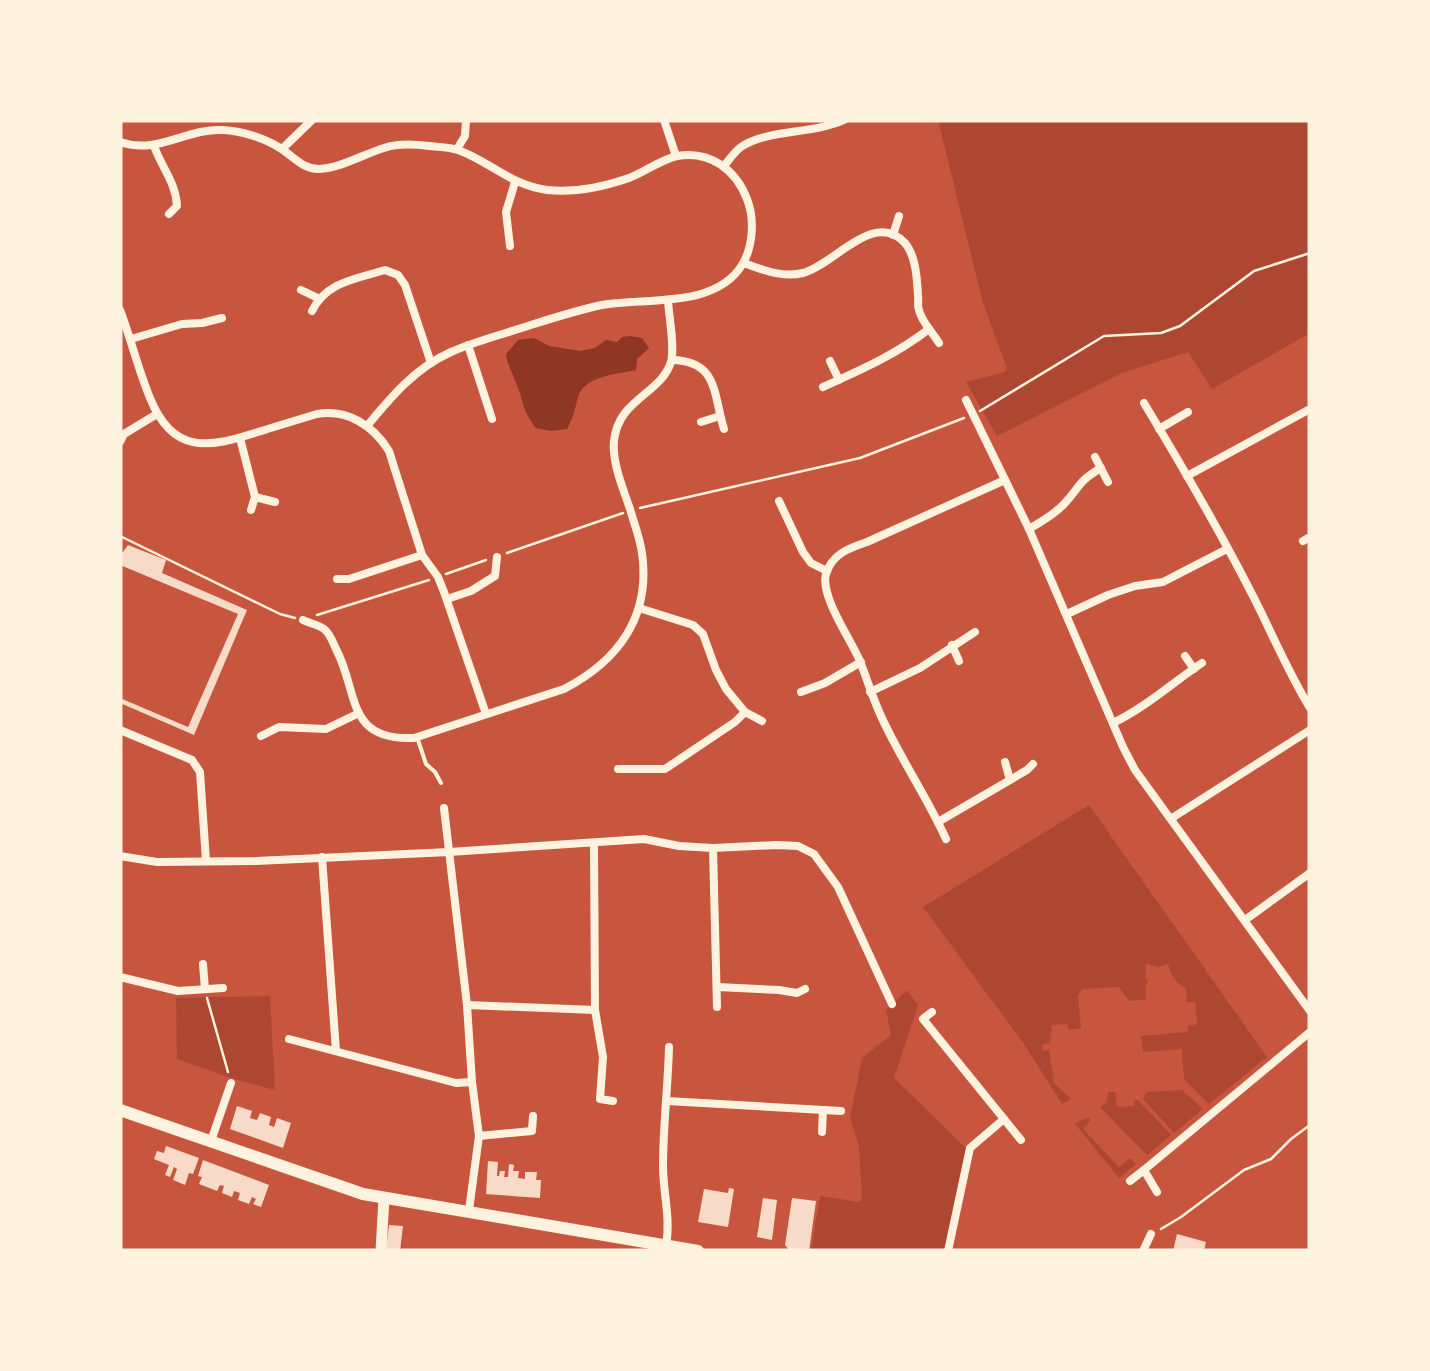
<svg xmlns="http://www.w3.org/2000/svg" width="1430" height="1371" viewBox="0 0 1430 1371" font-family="Karla,sans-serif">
	<rect width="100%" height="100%" fill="#c8553d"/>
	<g fill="#ae4732">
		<path d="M938,120h372v213l-98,56 -24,-37 -66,21 -125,63 -31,-54 39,-10 2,-4 -24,-65z"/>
		<path d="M1089,805l178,252 -58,47 -25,-25 -2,-30 -39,3 -2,-16 47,-4v-6l9,-2 -2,-22h-8l-1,-13c-10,-6 -15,-13 -18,-25l-10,3 -12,-3 -1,12 3,5 -3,7 1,11 -17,2 -10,-14 -36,2 -5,6 3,33 -12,2 -2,-6 -15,1 -2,18 -8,2 1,6 6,-1 5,33 17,16 -9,5 -38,-60 -101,-137z"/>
		<path d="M907,990l11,15 -24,73 72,70 -18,103h-137l9,-55 39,6 3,-4 -3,-52 -9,-28 12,-60 29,-23 -5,-25z"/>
		<path d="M270,996l5,94 -41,-11 -57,-20 -1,-61z"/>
		<path d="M1182,1090l21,19 -29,24 -31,-34 4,-7z"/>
		<path d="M1108,1092h7l2,15 17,-1v-6h4l33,35 -24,20 -47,-48 7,-5z"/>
		<path d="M1089,1118l1,3 -7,8 36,38 11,-9 6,6 -17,14 -44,-54 8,-5z"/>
	</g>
	<path fill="#8f3625" d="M630,336l12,2 7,10 -12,11 -1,11c-19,4 -52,6 -58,27 -3,12 -5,21 -11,32l-16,2 -15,-3c-13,-17 -11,-21 -18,-40 -4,-12 -10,-21 -12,-34l12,-14 16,-2 15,8 31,5 15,-3 11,-8 11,2 5,-5z"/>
	<g fill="#f7dbc8">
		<path d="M128,545l38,15 -4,13 85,37 -53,125 -74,-32v-5l68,29 50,-113 -118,-49v-9z"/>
		<path d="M237,1106l15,5 -2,7 7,2 3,-7 11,4 -2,8 5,2 3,-9 14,5 -8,25 -53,-19z"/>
		<path d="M166,1146l33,12 -6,16 -4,-1 -4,12 -12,-5 4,-11 -3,-2 -4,10 -5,-2 4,-10 -15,-6 3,-8 7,2z"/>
		<path d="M203,1160l66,25 -8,22 -8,-3 3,-5 -4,-2 -3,7 -11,-4 2,-7 -6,-2 -2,6 -10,-4 2,-7 -4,-1 -3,6 -18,-7 3,-7 -4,-1z"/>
		<path d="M488,1161l10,1 -1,14h2l1,-5h5l-1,6h4l1,-13 5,1 -1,6h6l-1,7 7,1v-7h12l-1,8h5l-1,18 -54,-4z"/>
		<path d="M729,1188l5,1 -6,38 -30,-5 6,-33 24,4z"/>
		<path d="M763,1198l14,2 -5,40 -15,-3z"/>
		<path d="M792,1198l24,3 -7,50h-19l-5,-6z"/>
		<path d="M389,1225l14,1 -3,25 -14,-1z"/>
		<path d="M1177,1234l29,8 -2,9h-31z"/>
	</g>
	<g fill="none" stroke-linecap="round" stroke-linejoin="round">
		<g stroke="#fff3e0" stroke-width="2.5">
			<path d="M980,411l124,-75 57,-3 19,-7 74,-55 56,-18"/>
			<path d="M640,508l220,-50 104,-40"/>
			<path d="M120,536l160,78 15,4"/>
			<path d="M507,553l116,-40"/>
			<path d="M446,574l40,-14"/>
			<path d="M317,615l112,-35"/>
			<path d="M207,998l21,74"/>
			<path d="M1161,1229l20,-12 63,-47 27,-11 20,-20 19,-14"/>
		</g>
		<path stroke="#fff3e0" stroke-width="4" d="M417,737l9,27 9,8 6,11"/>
		<g stroke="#fff3e0" stroke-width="8">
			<path d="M664,120l12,36"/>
			<path d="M120,142c38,13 66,-14 103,-12 19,1 41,8 57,18 13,8 22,21 39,21 22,-1 45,-15 65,-21 14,-5 30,-4 45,-2 9,1 21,1 29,4 33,12 52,35 89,40 28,3 56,-3 82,-12 16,-6 31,-18 48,-22 33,-6 59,14 70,43 8,20 6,48 -5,66 -27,44 -97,32 -140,40 -29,6 -58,16 -87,25 -22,7 -44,13 -64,22 -36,16 -60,45 -84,74"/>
			<path d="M154,146c8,22 22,37 23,60l-8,8"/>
			<path d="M282,149l30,-29"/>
			<path d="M457,149l8,-13 1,-16"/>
			<path d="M724,166c5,-6 11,-15 17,-19 26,-18 73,-13 103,-27"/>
			<path d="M893,235l6,-19"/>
			<path d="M510,246l-4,-34 9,-30"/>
			<path d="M744,263c19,7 38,15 59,10 31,-8 71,-64 102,-30 11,13 12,36 13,52 1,5 -1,10 1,15 2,11 14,23 20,33"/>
			<path d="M301,290l17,8"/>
			<path d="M120,310c11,29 18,59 30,88 23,57 58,50 108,34 19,-6 39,-12 59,-18 30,-5 56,11 72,37l33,104 16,22 6,15 42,122"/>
			<path d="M312,311c14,-29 44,-32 73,-41l13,5 7,10 26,78"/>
			<path d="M131,339l51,-15 20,-1 20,-5"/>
			<path d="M468,345l24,74"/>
			<path d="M672,360c46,1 41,33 52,69"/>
			<path d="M830,361l9,19"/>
			<path d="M823,387c40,-18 72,-32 106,-58"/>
			<path d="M966,400l63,129 94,218 12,23 175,241"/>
			<path d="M1144,403c41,68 82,138 117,209 16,33 30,65 49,96"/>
			<path d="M701,422l19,-6"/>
			<path d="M1159,429l29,-17"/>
			<path d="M240,438l15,59 -4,13"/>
			<path d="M120,442l4,-8 33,-20"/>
			<path d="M1095,457l13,25"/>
			<path d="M1187,476l123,-67"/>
			<path d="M255,497l20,5"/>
			<path d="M779,501l24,51 8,11 16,8"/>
			<path d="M1029,529c13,-8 25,-14 35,-25 17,-18 13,-22 37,-36"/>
			<path d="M1303,541l7,-4"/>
			<path d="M337,579h12l73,-24"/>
			<path d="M447,599l24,-8 24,-15 2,-19"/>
			<path d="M1067,614l41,-19 27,-9 28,-4 64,-33"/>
			<path d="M303,620c6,3 16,5 21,9 6,4 9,14 12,20 23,43 9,92 78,89l150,-49c54,-28 87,-72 78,-136 -2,-15 -8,-30 -12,-44 -7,-21 -18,-46 -16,-68 4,-42 47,-47 57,-79 4,-15 -2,-45 -3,-61"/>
			<path d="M952,645l7,16"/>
			<path d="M1185,656l9,13"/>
			<path d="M801,692l24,-9 36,-21"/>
			<path d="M870,692l50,-24 55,-36"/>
			<path d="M745,712l17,9"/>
			<path d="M1113,723c33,-16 59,-40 89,-60"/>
			<path d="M120,730l72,30 8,12 6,89"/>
			<path d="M261,736l18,-9 47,2 31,-15"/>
			<path d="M1005,762l5,18"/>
			<path d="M618,769h47l70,-47 10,-10 -19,-23 -10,-19 -13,-36 -10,-9 -54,-17"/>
			<path d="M444,808l23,197 5,77 7,54 -10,74"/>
			<path d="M1172,818l138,-88"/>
			<path d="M938,822l89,-52 6,-6"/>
			<path d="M946,839c-19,-42 -46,-81 -65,-123 -9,-19 -14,-38 -22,-57 -9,-21 -39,-63 -33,-85 6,-20 23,-26 41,-32l138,-62"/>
			<path d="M594,843l1,167 8,47 -3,42 13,2"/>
			<path d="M713,848l4,159"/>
			<path d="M120,856l37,6 99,-1 193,-9 195,-13 35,7 34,2 64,-3 21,1 16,8 24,33 54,117"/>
			<path d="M322,857l14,194"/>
			<path d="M1245,920l65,-47"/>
			<path d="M203,964l2,25"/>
			<path d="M120,977l58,14 45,-3"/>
			<path d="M717,987l62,3 18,3 8,-4"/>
			<path d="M467,1005l128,5"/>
			<path d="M932,1012l-9,7 98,121"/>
			<path d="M289,1039l167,44 16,-1"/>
			<path d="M667,1101l174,10"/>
			<path d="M822,1132l1,-22"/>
			<path d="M479,1136l53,-5 1,-15"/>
			<path d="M211,1141l20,-58"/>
			<path d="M1144,1170l166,-138"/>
			<path d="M1130,1181l14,-11 13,22"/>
			<path d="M666,1245c5,-27 -3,-52 -3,-79 0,-40 5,-79 6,-119"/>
			<path d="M948,1251l22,-103 34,-29"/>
			<path d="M1143,1251l8,-17"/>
		</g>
		<path stroke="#fff3e0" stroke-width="11" d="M381,1251l3,-53"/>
		<path stroke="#fff3e0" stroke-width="12" d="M120,1110l243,84 335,57"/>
	</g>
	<rect width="1430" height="1371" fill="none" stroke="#fff3e0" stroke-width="245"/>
</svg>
